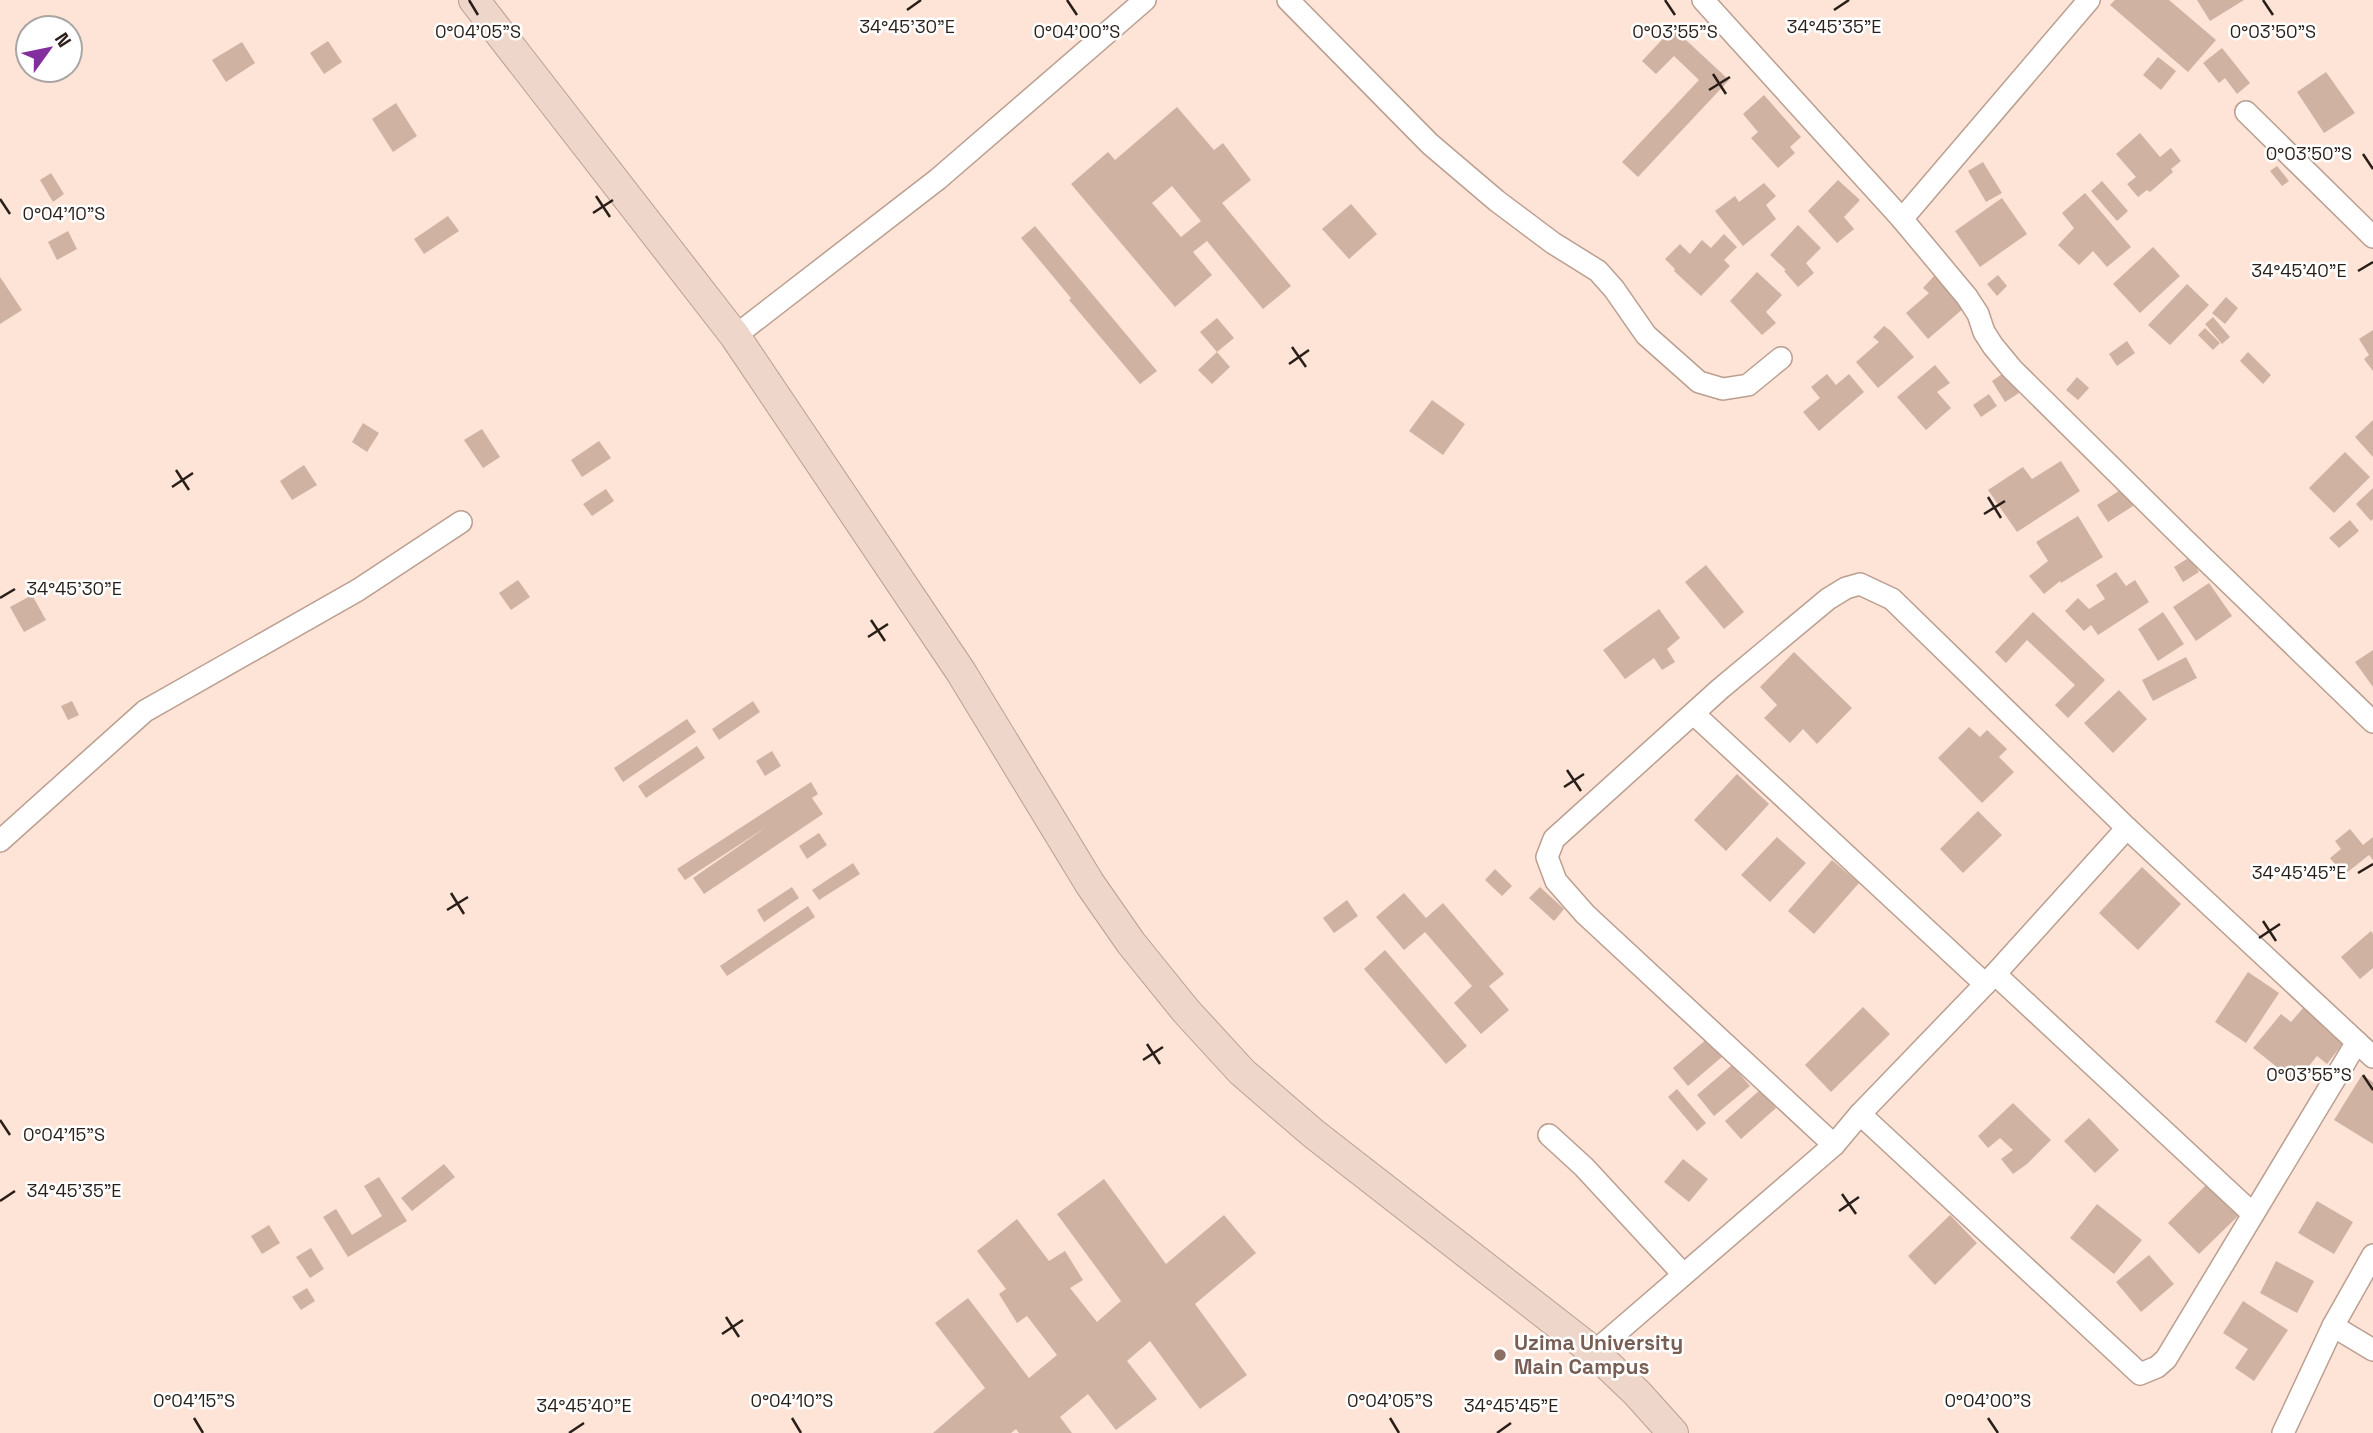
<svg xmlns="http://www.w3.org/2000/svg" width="2373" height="1433" viewBox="0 0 2373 1433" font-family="'Space Grotesk',sans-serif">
	<rect width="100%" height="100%" fill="#fde4d7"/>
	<g fill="#d0b2a3" fill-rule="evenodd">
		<path d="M2115,0h54l47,40 -28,32 -78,-67z"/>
		<path d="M2197,0h47l-34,21z"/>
		<path d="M1673,28l56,52 -91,97 -16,-15 77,-82 -25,-24 -18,18 -14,-13z"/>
		<path d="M328,41l14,21 -18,12 -14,-21z"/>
		<path d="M242,42l13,21 -29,19 -14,-22z"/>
		<path d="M2222,48l28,35 -13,11 -12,-16 -6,5 -16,-20z"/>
		<path d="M2158,57l18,14 -15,19 -18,-15z"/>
		<path d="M2326,72l29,41 -31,20 -27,-41z"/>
		<path d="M1764,95l37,42 -11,10 5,6 -17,15 -27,-30 7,-6 -15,-18z"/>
		<path d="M396,103l21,33 -24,16 -21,-33z"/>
		<path d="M1177,107l37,43 9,-7 28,37 -29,23 69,83 -28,23 -56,-68 -14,11 19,23 -37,32 -104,-123 37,-32 7,8zM1172,186l29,35 -20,16 -29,-34z"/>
		<path d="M2140,133l20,24 11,-9 10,13 -10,8 2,3 -23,20 -3,-2 -9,7 -11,-13 9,-7 -20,-23z"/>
		<path d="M1983,162l19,31 -16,9 -18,-31z"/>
		<path d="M2277,166l12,15 -7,5 -12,-15z"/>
		<path d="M51,173l13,21 -11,8 -13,-22z"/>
		<path d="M1838,180l22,20 -16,17 10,12 -17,14 -29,-32z"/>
		<path d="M2102,181l26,30 -11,10 -26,-30z"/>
		<path d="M1764,183l12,13 -10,9 10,14 -33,27 -28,-35 20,-15 4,6z"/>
		<path d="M2085,193l46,54 -24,20 -14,-16 -14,14 -21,-20 16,-17 -12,-15z"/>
		<path d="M2002,198l25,36 -47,33 -25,-36z"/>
		<path d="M1351,204l26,30 -28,25 -27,-30z"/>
		<path d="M448,216l11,15 -35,23 -10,-15z"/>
		<path d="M1798,225l23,23 -15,15 8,10 -16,14 -14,-16 2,-1 -16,-15z"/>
		<path d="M1035,226l122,145 -17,13 -71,-84 2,-2 -50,-60z"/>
		<path d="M68,231l9,18 -20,11 -9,-18z"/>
		<path d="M1724,234l13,13 -13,13 6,6 -29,30 -27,-25 1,-2 -10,-10 15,-15 10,10 12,-14 9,8z"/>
		<path d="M2153,247l27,29 -40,37 -27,-29z"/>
		<path d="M1757,272l25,23 -16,17 10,11 -14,12 -32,-34z"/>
		<path d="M1998,275l9,11 -10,10 -10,-12z"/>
		<path d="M1934,276l30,32 -36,31 -22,-26 23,-20 -6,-5z"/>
		<path d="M0,277l22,33 -22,14z"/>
		<path d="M2187,284l22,21 -39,40 -22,-20z"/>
		<path d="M2226,297l12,11 -13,16 -13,-11z"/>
		<path d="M2213,317l17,20 -8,7 -17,-20z"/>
		<path d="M1217,318l17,20 -17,14 -17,-20z"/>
		<path d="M1884,326l7,5 23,26 -36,31 -22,-26 23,-20 -6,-5z"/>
		<path d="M2205,328l15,15 -7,7 -15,-15z"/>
		<path d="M2373,330v41l-9,-12 5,-4 -10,-16z"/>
		<path d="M2127,341l8,12 -18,13 -8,-12z"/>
		<path d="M1217,352l13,15 -18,17 -14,-14z"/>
		<path d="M2248,352l23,23 -8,9 -23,-23z"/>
		<path d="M1935,365l15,18 -13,9 14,16 -25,22 -29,-33z"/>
		<path d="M2005,372l14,21 -14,9 -13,-21z"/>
		<path d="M1827,374l9,11 13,-11 15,18 -45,39 -16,-19 17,-14 -9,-11z"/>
		<path d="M2077,377l12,11 -11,12 -12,-10z"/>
		<path d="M1989,394l8,12 -16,11 -8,-12z"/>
		<path d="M1432,400l33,24 -22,31 -34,-24z"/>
		<path d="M2373,420v37l-18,-20z"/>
		<path d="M363,423l16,10 -12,19 -15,-10z"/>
		<path d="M482,429l18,28 -17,11 -19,-28z"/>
		<path d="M599,441l12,17 -29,19 -11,-17z"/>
		<path d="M2345,452l25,25 -36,36 -25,-25z"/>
		<path d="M2061,461l19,30 -63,41 -29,-42 35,-23 9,12z"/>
		<path d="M304,465l13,20 -25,15 -12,-19z"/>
		<path d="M2373,488v31l-2,2 -15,-17z"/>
		<path d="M606,489l8,12 -22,15 -9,-12z"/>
		<path d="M2122,489l11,17 -25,16 -11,-17z"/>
		<path d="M2078,516l25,41 -42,26 -1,-2 -16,13 -15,-18 19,-15 -12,-19z"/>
		<path d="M2350,520l9,11 -20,17 -10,-10z"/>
		<path d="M2190,557l9,15 -16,10 -9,-15z"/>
		<path d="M1706,565l38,47 -20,17 -39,-47z"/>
		<path d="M2116,572l10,14 9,-6 14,22 -51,33 -7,-10 -7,6 -19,-20 13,-13 11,11 16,-10 -9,-14z"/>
		<path d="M518,580l12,17 -19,13 -12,-17z"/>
		<path d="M2209,583l23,33 -36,25 -23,-34z"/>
		<path d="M32,595l14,25 -22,12 -14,-25z"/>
		<path d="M1659,609l21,29 -13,11 8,13 -13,8 -8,-12 -29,21 -22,-29z"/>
		<path d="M2033,612l72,68 -37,38 -13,-13 20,-20 -48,-45 -21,23 -11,-11z"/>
		<path d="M2163,612l21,32 -26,17 -20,-32z"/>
		<path d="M2373,650v37l-18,-25z"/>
		<path d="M1794,652l58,56 -35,36 -14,-15 -13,14 -26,-25 13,-13 -17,-18z"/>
		<path d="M2186,657l11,21 -44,23 -11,-21z"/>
		<path d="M2119,690l28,29 -34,34 -29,-30z"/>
		<path d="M72,701l7,14 -11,5 -7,-14z"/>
		<path d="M753,701l7,11 -41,28 -7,-11z"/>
		<path d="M687,719l9,13 -73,50 -9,-14z"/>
		<path d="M1969,727l11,10 7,-7 20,19 -8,8 15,15 -32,31 -44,-45z"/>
		<path d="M697,746l8,12 -59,40 -8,-12z"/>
		<path d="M772,751l9,15 -16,10 -9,-15z"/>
		<path d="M1737,774l32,30 -43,47 -32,-31z"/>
		<path d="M811,782l7,12 -6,4 11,16 -119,80 -11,-16 75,-52 -83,54 -8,-11z"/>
		<path d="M1978,811l24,24 -39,38 -23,-24z"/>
		<path d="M2350,829l13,16 10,-8v23l-4,-5 -25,20 -14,-17 11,-9 -6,-8z"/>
		<path d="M819,833l8,12 -20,14 -8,-13z"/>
		<path d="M1777,837l29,26 -36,39 -29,-27z"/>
		<path d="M1832,860l27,23 -45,51 -26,-23z"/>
		<path d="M853,863l7,11 -41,26 -7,-10z"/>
		<path d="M2142,867l39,37 -43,46 -39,-37z"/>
		<path d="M1495,869l17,17 -10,10 -17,-16z"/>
		<path d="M792,887l7,11 -35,24 -7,-12z"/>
		<path d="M1540,887l24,22 -10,12 -25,-23z"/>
		<path d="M1404,893l22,25 17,-15 61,71 -15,12 20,24 -28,24 -27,-31 18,-17 -47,-54 -21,18 -28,-33z"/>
		<path d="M1347,900l11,16 -24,17 -11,-15z"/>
		<path d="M808,906l7,11 -88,59 -7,-10z"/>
		<path d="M2371,931l2,3v34l-13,11 -19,-22z"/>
		<path d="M1385,950l82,96 -21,18 -82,-95z"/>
		<path d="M2248,972l31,21 -33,50 -31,-21z"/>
		<path d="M1863,1007l27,27 -59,58 -26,-27z"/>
		<path d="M2303,1008l41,34 -17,22 -10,-8 -21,26 -43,-34 28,-34 10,8z"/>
		<path d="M1708,1038l15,18 -35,30 -15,-18z"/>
		<path d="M1732,1065l18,21 -36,30 -17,-21z"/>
		<path d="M2362,1075l11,7v62l-39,-24z"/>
		<path d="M1677,1089l29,34 -9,8 -29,-34z"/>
		<path d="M1760,1090l16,18 -35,31 -16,-18z"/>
		<path d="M2013,1103l38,37 -24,24 -14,10 -12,-15 12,-9 -13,-12 -12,10 -10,-12z"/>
		<path d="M2089,1118l30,32 -24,23 -31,-32z"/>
		<path d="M1683,1159l25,20 -19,23 -25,-20z"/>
		<path d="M444,1164l11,13 -43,34 -11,-13z"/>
		<path d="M379,1177l28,44 -59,36 -25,-40 13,-8 16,26 30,-19 -18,-30z"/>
		<path d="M1104,1179l62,85 58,-49 32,38 -61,51 52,71 -47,34 -50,-68 -23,20 30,38 -41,31 -28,-36 -28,23 12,16h-53l-3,-4 -5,4h-78l52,-45 -50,-65 33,-25 61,80 28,-23 -30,-39 -10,7 -18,-29 7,-5 -29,-38 40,-32 32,42 16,-10 18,29 -13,8 27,34 24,-21 -64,-87z"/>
		<path d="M2207,1184l31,32 -39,38 -31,-31z"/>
		<path d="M2317,1201l36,21 -19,32 -36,-21z"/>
		<path d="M2097,1204l45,36 -28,34 -44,-36z"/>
		<path d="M1950,1215l27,28 -42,42 -27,-29z"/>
		<path d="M269,1225l11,18 -18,11 -11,-18z"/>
		<path d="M311,1248l13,21 -14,9 -14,-21z"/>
		<path d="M2149,1255l25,29 -33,28 -25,-30z"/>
		<path d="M2276,1261l38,20 -17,32 -37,-20z"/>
		<path d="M307,1288l8,13 -14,9 -9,-13z"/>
		<path d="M2243,1301l45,29 -34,51 -19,-13 13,-19 -25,-16z"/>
	</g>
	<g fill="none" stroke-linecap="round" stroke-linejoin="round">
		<defs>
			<g id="minor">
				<path d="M1288,0l142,144 67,57 56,42 45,28 16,18 32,46 53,47 24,7 25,-4 33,-27"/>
				<path d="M1703,0l199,219 65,78 11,17 6,18 9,14 19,23 173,171 188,182"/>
				<path d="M2246,112l127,125"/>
				<path d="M1902,219l187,-219"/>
				<path d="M735,336l203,-157 207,-179"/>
				<path d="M1694,714l291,270"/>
				<path d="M0,841l145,-130 213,-121 103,-68"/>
				<path d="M1995,974l258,240"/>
				<path d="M1860,1114l280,260 17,-7 9,-8 191,-317"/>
				<path d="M1549,1135l35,32 99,107"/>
				<path d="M1834,1145l-249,-231 -29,-33 -9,-24 7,-18 166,-150 108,-90 18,-11 14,-4 32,15 235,229 246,229"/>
				<path d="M2333,1326l40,24"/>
				<path d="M1594,1352l240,-207 26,-31 135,-140 132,-146"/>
				<path d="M2283,1433l50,-107 40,-71"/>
			</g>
			<path id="secondary" d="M474,0l261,336 226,336 129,212 41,59 55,68 56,61 72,62 280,218 43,41 36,40"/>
		</defs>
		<use href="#minor" stroke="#bb9e8f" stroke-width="24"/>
		<use href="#secondary" stroke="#bb9e8f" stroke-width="32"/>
		<use href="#minor" stroke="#fff" stroke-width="21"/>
		<use href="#secondary" stroke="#eed6cb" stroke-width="30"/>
	</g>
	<path fill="none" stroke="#291e18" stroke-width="2.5" d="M469,0l9,15M1067,0l10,15M1665,0l10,15M2263,0l10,15M907,10l14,-10M1834,10l15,-10M1713,74l13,20M1709,90l21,-13M2363,154l10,15M596,196l14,21M0,199l10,15M593,213l20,-13M2358,271l15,-9M1292,347l14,20M1289,364l20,-14M176,470l13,20M172,487l21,-14M1988,497l13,21M1984,514l21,-13M0,598l15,-9M871,620l14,21M868,637l20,-13M1567,770l14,21M1564,787l20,-13M2358,873l15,-9M451,893l13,21M447,910l21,-13M2263,921l13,20M2259,938l21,-14M1147,1044l13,20M1143,1060l20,-13M2363,1075l10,15M0,1120l10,15M1842,1194l14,20M0,1201l15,-10M1839,1211l20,-14M726,1317l13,20M722,1334l21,-14M194,1418l9,15M792,1418l9,15M1390,1418l9,15M1988,1418l10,15M569,1433l15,-10M1497,1433l14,-10"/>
	<circle fill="#8d6e63" stroke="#fff" stroke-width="2.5" cx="1500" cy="1355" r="7"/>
	<g text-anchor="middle" stroke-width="5" stroke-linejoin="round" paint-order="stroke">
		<g font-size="21" font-weight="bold" fill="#785e54" stroke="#fff" text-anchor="start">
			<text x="1514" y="1350">Uzima University<tspan x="1514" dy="24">Main Campus</tspan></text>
		</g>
	</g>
	<g font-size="18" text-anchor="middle" fill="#291e18" stroke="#fff" stroke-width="5" stroke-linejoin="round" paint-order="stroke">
		<text x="907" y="33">34°45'30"E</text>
		<text x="1834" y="33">34°45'35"E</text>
		<text x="1077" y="38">0°04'00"S</text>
		<text x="2273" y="38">0°03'50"S</text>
		<text x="478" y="38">0°04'05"S</text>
		<text x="1675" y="38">0°03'55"S</text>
		<text x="2309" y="160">0°03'50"S</text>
		<text x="64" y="220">0°04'10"S</text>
		<text x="2299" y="277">34°45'40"E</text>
		<text x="74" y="595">34°45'30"E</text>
		<text x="2299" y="879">34°45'45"E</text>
		<text x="2309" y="1081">0°03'55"S</text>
		<text x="64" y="1141">0°04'15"S</text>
		<text x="74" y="1197">34°45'35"E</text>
		<text x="194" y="1407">0°04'15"S</text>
		<text x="792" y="1407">0°04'10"S</text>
		<text x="1390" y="1407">0°04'05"S</text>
		<text x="1988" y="1407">0°04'00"S</text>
		<text x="584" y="1412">34°45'40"E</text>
		<text x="1511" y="1412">34°45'45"E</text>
	</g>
	<g transform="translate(49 49) rotate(57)"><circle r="33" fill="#ffffff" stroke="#a9a5a3" stroke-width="2"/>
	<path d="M0-5L12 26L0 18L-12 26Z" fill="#822e9d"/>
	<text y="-10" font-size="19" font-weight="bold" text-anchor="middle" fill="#291e18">N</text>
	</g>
</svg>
